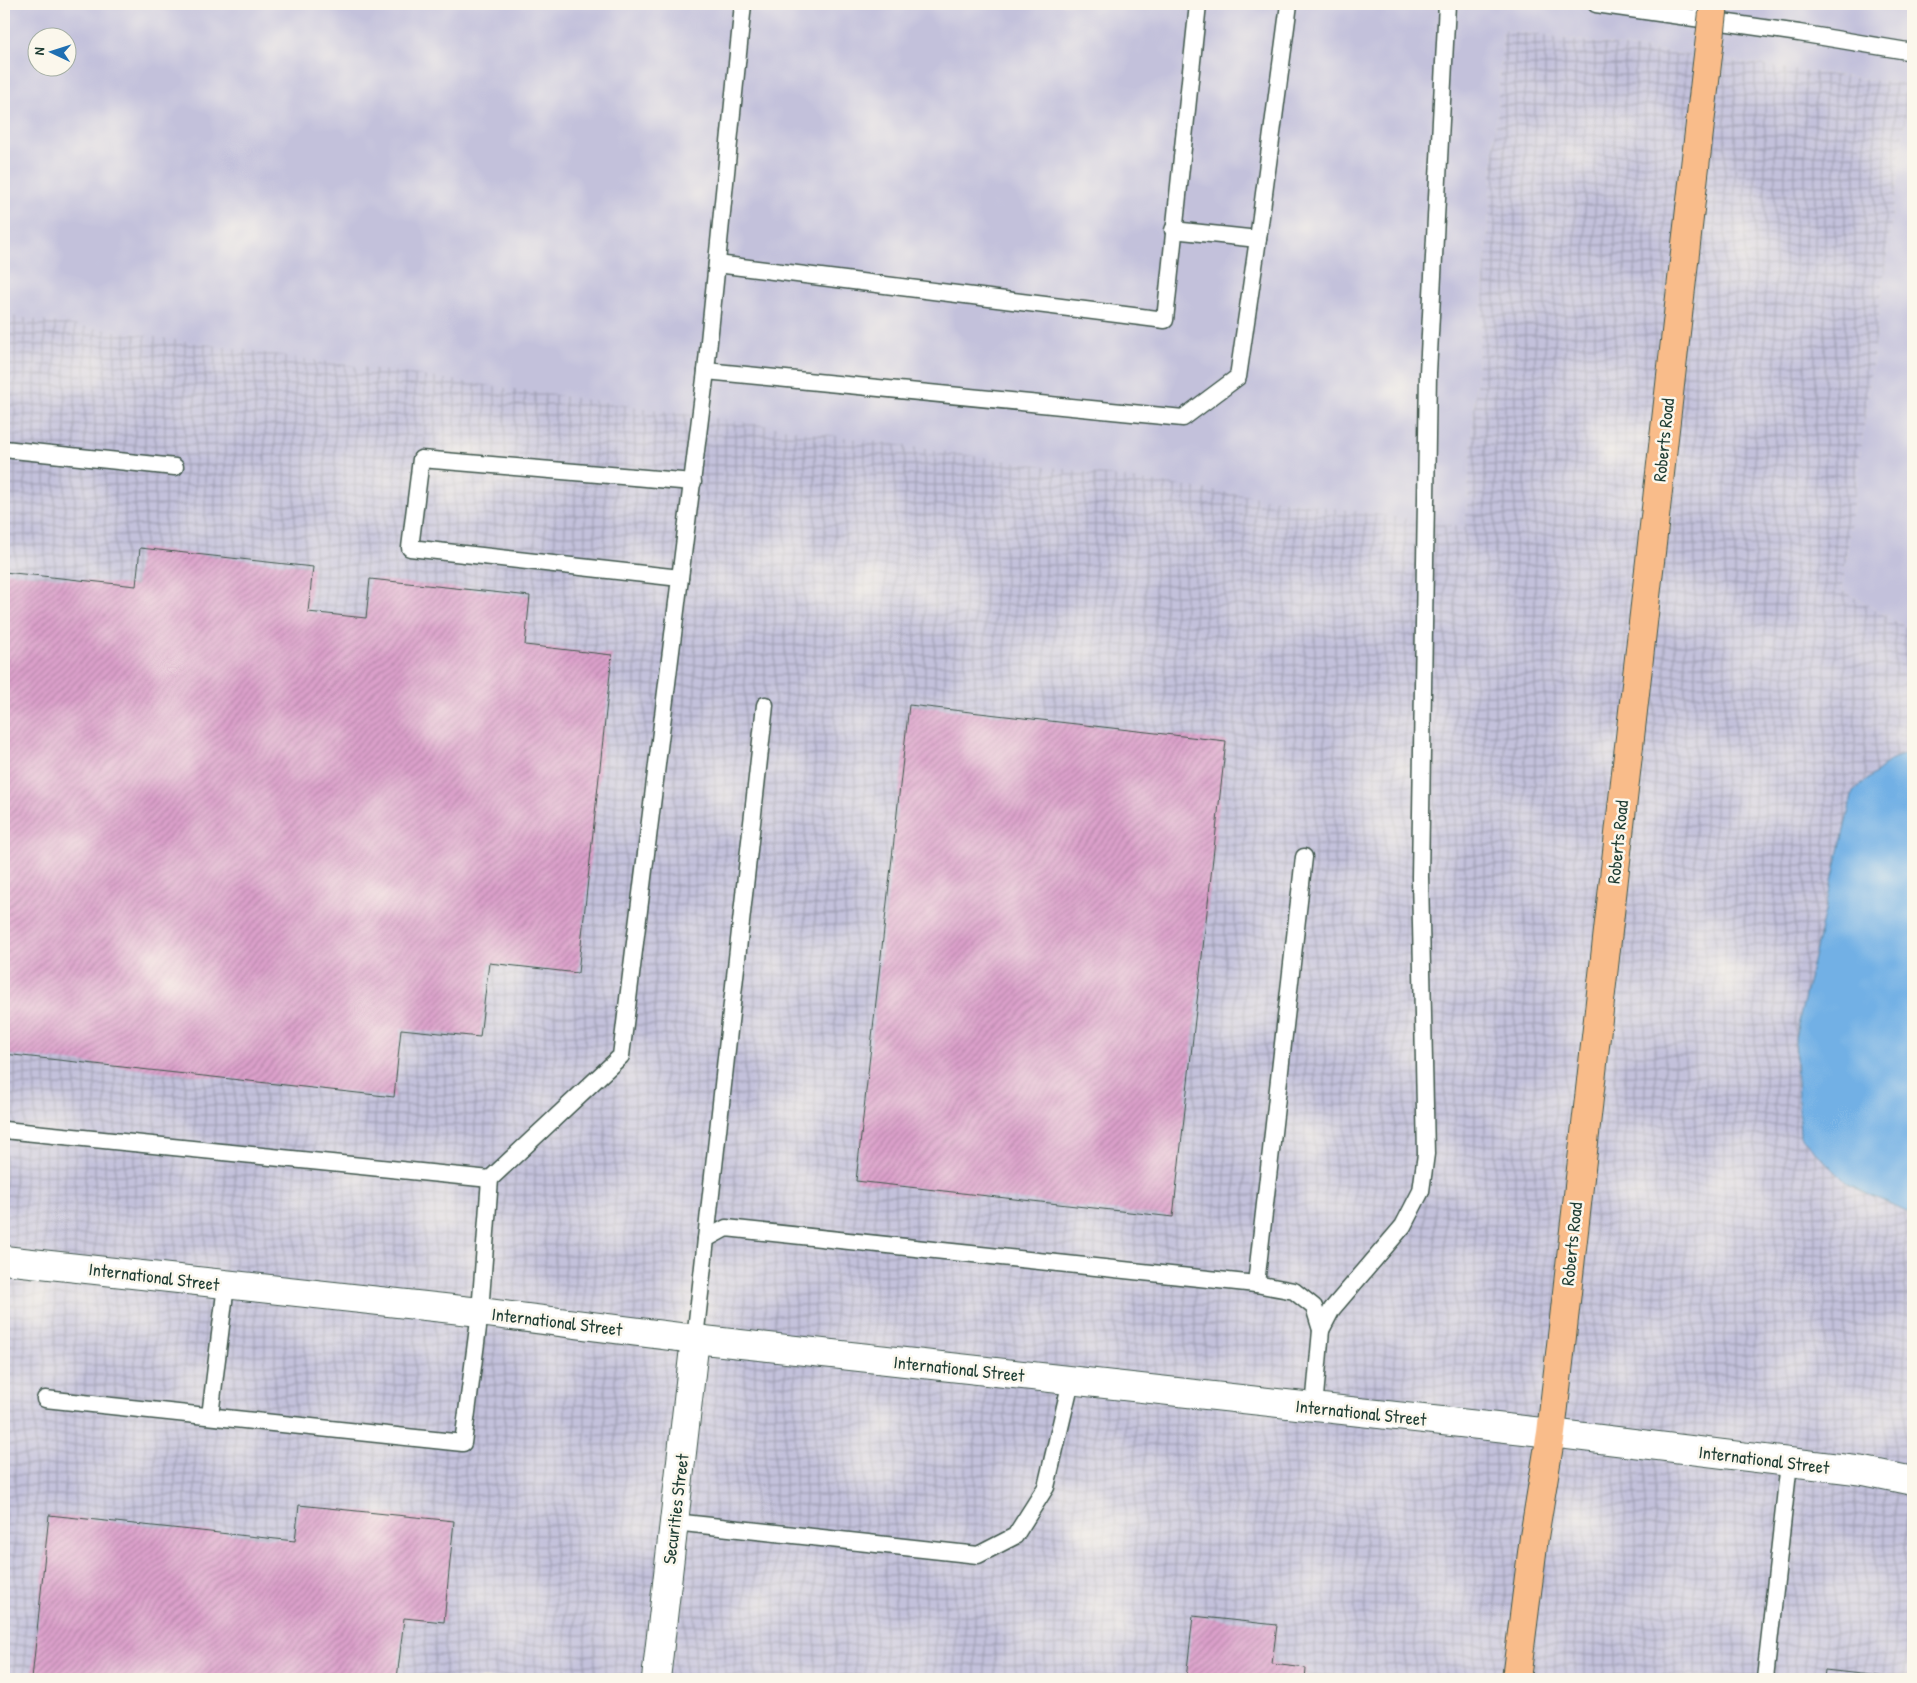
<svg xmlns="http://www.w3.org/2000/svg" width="1917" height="1683" viewBox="0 0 1917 1683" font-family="'Patrick Hand',sans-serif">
	<defs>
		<pattern id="industrial-grid" width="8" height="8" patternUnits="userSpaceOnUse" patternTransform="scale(1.25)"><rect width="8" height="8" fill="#c3c1db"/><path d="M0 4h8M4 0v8" fill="none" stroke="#9e9eb2"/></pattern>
		<pattern id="building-hatch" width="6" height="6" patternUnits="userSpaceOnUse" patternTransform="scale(1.25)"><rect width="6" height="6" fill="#dca0cb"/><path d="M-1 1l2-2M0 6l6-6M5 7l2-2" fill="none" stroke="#b284a6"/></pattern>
	</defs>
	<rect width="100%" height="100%" fill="#fbf7ec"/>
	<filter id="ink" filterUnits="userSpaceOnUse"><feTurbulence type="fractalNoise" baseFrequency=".02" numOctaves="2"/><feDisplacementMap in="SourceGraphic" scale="10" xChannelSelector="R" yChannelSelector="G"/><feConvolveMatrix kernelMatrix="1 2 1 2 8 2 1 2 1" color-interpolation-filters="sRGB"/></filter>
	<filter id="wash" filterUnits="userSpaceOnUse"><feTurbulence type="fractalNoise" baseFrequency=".0096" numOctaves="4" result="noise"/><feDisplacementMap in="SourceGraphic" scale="20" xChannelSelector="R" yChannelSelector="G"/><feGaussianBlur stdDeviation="1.12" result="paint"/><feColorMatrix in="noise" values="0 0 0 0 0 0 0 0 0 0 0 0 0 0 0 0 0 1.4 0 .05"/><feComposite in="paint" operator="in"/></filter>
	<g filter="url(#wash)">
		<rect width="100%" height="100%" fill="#f2ecd6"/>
		<path fill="url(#industrial-grid)" d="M1503,30l407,55 -68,505 71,41v1048h-1909v-1379l1461,227z"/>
		<path fill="#c3c1db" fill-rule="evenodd" d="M4,4h1909v627l-71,-41 68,-505 -407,-55 -38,497 -1461,-212zM38,38h30v30h-30z"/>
		<path fill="#72b0e5" stroke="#48768c" d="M1913,751v464l-64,-30 -49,-49 -5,-98 58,-246 39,-33z"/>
		<g id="blocks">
			<g fill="url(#building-hatch)">
				<path d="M140,548l173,19 -5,45 58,6 4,-39 160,17 -5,49 87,10 -34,318 -89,-10 -9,74 -79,-8 -7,68 -390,-43v-482l132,14z"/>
				<path d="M909,705l317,36 -53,476 -317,-36z"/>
				<path d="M299,1505l155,16 -10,101 -40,-4 -7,61h-365l17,-164 246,26z"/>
				<path d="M1193,1616l84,9 -5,39 34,4 -1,11h-119z"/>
				<path d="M1825,1670l71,8v1h-72z"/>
			</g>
		</g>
	</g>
	<g filter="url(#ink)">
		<use href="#blocks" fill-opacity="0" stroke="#3f574c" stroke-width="1"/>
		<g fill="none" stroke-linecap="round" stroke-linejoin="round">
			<defs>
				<g id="service">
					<path d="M1596,4l203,29 114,19"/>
					<path d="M1173,230l85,9"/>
					<path d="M717,264l448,56 33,-316"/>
					<path d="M706,371l477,47 55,-41 20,-138 31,-235"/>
					<path d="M4,449l171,18"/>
					<path d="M680,578l26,-207 37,-367"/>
					<path d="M4,1130l486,49"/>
					<path d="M706,1239l59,-534"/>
					<path d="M1256,1284l48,-427"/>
					<path d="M1321,1330l11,-21 71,-83 18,-35 5,-37 -6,-277 8,-504 19,-369"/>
					<path d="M695,1339l11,-100 20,-11 530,56 38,7 20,16 7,23 -7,78"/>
					<path d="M45,1399l418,44 17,-131 10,-133 131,-123 59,-478 -270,-30 11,-89 272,23"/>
					<path d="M210,1416l16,-131"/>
					<path d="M674,1522l304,33 37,-19 31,-49 25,-106"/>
					<path d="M1765,1679l24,-216"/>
				</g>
				<g id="minor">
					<path d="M4,1260l476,52 215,27 856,94 313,38 49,10"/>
					<path d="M656,1679l39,-340"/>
				</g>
				<path id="primary" d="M1516,1679l18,-142 17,-104 139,-1224"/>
			</defs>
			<use href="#service" stroke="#3f574c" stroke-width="19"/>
			<use href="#minor" stroke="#3f574c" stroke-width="30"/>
			<use href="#primary" stroke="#3f574c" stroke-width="30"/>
			<use href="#service" stroke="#fff" stroke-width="16"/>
			<use href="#minor" stroke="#fff" stroke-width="28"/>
			<use href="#primary" stroke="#f9bc8a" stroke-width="28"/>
			<defs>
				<path id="primary-bridge" d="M1690,209l24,-205"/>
			</defs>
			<use href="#primary-bridge" stroke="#3f574c" stroke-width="30" stroke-linecap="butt"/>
			<use href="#primary-bridge" stroke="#f9bc8a" stroke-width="28"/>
		</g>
	</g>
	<g text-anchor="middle" stroke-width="5" stroke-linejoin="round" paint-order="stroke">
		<g font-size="18" fill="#1f3d34" stroke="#fbf7ec">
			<text transform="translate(1664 440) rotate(-84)" y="6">Roberts Road</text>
			<text transform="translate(1618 842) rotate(-84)" y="6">Roberts Road</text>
			<text transform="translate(1572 1244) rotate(-84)" y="6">Roberts Road</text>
			<text transform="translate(154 1277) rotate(7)" y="6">International Street</text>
			<text transform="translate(557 1322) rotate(7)" y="6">International Street</text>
			<text transform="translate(959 1369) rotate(6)" y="6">International Street</text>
			<text transform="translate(1361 1413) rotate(6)" y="6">International Street</text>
			<text transform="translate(1764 1460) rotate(7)" y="6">International Street</text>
			<text transform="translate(676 1509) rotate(-83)" y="6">Securities Street</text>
		</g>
	</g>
	<rect width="1917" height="1683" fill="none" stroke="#fbf7ec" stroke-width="20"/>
	<g transform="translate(52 52) rotate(274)"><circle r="24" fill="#fbf7ec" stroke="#a3ada2"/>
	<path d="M0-4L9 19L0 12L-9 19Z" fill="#1f6fb2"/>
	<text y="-8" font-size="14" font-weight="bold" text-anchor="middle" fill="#1f3d34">N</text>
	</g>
</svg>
